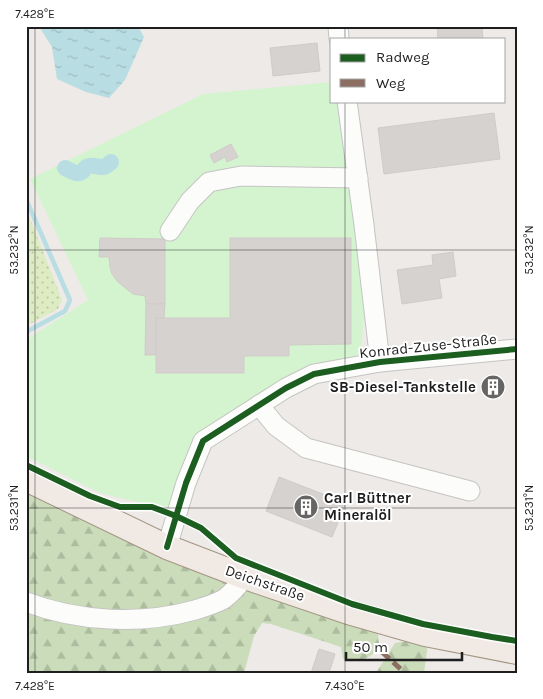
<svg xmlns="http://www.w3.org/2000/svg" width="543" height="699" viewBox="0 0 543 699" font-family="Karla,sans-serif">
	<defs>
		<pattern id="grass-dots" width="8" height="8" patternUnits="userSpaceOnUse" patternTransform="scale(1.25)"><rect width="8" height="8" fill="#ddecc3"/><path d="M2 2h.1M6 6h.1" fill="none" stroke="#bdcaa7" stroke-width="1.8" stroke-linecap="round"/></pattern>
		<pattern id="forest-firs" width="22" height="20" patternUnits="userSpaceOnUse" patternTransform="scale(1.25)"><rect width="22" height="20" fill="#cadcba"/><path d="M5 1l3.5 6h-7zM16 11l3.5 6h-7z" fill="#adbc9f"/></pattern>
		<pattern id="water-ripples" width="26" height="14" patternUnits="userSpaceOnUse" patternTransform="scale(1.25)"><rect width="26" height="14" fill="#b8dde2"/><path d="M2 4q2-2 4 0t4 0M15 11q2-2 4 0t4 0" fill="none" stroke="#9ebdc1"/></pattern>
	</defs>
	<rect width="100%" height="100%" fill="#edeae7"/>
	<path fill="url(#grass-dots)" d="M26,208l36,92 -4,9 -32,17z"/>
	<g fill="url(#forest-firs)">
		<path d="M26,493l136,64 215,74c1,4 2,10 2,13 -4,16 -23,18 -36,15l-2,-12 -70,-23 -9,-1 -8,13 -10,37h-218z"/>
		<path d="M415,640l13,3 -4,30h-48l19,-30z"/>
	</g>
	<path fill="#d4f4d0" d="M332,82v19h9l24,195 -4,57 -68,29 -90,55 -27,74 -76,-18 -74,-37v-116l62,-40 -58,-121 173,-85z"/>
	<path fill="url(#water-ripples)" d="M43,26h95l6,11 -19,43 -16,18 -23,-6 -29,-13 -5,-32 -12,-19z"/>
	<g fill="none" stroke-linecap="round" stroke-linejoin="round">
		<path stroke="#b8dde2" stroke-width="4.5" d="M26,199l44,101 -5,11 -39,21"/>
		<path stroke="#b8dde2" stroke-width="16" d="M65,168c6,3 12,8 18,3 2,-3 2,-4 6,-5 10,-2 12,6 22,-4"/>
	</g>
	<g fill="#d5d2d0" stroke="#d0cbc8">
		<path d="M437,26h45l1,13h-45z"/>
		<path d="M317,43l3,28 -47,5 -3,-28z"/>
		<path d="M494,113l6,46 -116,15 -6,-46z"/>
		<path d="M231,144l7,13 -11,5 -2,-5 -11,6 -4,-8z"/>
		<path d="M100,238l65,1v65h-19l-1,-8 -12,-2 -15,-12 -6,-8 -2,-7 -1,-10h-10z"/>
		<path d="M230,238h121v106l-62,1v11h-45v17h-88v-55h74z"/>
		<path d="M453,252l3,24 -17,3 3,19 -40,6 -5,-34 36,-5 -1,-10z"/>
		<path d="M146,304h19l-1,14h-8v37h-11z"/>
		<path d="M483,381l20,3 -1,8 -20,-2z"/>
		<path d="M279,477l67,26 -14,34 -66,-26z"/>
		<path d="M319,649l16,5 -6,19h-18z"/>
	</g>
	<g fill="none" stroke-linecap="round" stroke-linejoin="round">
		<defs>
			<g id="minor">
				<path d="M338,26l1,13"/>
				<path d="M347,101l17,124 16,137"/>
				<path d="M170,231l20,-30 19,-19 32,-6 117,2"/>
				<path d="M259,405l17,21 30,22 164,43"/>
				<path d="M167,547l19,-64 17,-42 83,-53 28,-14 66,-12 137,-13"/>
				<path d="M26,602c53,20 115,23 169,8 10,-3 20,-6 29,-11 8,-6 14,-13 21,-22"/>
			</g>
			<path id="major" d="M26,479l141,68 78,30 103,35 77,22 92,18"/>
		</defs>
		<use href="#minor" stroke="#c5c4c3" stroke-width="21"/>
		<use href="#major" stroke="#a39583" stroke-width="26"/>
		<use href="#minor" stroke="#fcfcfb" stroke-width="19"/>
		<use href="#major" stroke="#f1eae4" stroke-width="24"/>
		<path stroke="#8d6e63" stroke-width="5" stroke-dasharray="10 5" stroke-linecap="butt" d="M382,652l23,21"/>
		<defs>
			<g id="cycleway">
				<path d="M26,465l64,31 30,11h32l24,9 25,12 35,30 116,46 71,20 69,13 25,4"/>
				<path d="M167,547l19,-64 17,-42 83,-53 28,-14 66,-12 137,-13"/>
			</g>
		</defs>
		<use href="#cycleway" stroke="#fff" stroke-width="9"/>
		<use href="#cycleway" stroke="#1b5e20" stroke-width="6"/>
	</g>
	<path fill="none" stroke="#1e1e1e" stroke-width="1" stroke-opacity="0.45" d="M35,26v647M345,26v13M345,101v572M26,250h491M26,508h491"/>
	<defs>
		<symbol id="building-disc" viewBox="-11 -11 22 22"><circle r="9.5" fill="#666564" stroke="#fff"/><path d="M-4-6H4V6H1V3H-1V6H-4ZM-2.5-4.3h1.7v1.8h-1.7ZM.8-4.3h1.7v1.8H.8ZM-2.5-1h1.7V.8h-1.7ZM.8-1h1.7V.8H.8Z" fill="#fff"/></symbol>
	</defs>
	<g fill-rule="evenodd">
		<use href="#building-disc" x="479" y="373" width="28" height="28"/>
		<use href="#building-disc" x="292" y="493" width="28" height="28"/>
	</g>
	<g text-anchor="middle" stroke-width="4" stroke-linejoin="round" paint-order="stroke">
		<g font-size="15" fill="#1e1e1e" stroke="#fff">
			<text transform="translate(428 346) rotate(-6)" y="5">Konrad-Zuse-Straße</text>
			<text transform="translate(265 583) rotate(19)" y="5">Deichstraße</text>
		</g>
		<g font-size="15" font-weight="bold" fill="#1e1e1e" stroke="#fff" text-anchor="end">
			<text x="476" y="392">SB-Diesel-Tankstelle</text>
			<text x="324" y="503" text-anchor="start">Carl Büttner<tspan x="324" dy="17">Mineralöl</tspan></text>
		</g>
	</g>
	<rect width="543" height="699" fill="none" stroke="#ffffff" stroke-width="55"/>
	<rect x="330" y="38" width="175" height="65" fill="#ffffff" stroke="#a5a5a5"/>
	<rect x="340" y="54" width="25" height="8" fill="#1b5e20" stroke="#a5a5a5"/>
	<text x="376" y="62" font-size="15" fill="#1e1e1e">Radweg</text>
	<rect x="340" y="79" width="25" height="8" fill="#8d6e63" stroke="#a5a5a5"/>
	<text x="376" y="88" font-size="15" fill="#1e1e1e">Weg</text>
	<path d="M346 652v8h116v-8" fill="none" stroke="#1e1e1e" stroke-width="2.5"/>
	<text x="353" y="652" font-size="15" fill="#1e1e1e" stroke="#ffffff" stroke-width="4" paint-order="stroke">50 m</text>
	<rect x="28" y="28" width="488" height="644" fill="none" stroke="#1e1e1e" stroke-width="2"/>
	<g font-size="12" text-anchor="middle" fill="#1e1e1e">
		<text x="35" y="18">7.428°E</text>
		<text transform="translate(14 250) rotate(-90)" y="4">53.232°N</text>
		<text transform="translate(529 250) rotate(-90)" y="4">53.232°N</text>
		<text transform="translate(14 508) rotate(-90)" y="4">53.231°N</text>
		<text transform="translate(529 508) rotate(-90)" y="4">53.231°N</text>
		<text x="35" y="690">7.428°E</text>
		<text x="345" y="690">7.430°E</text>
	</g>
</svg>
